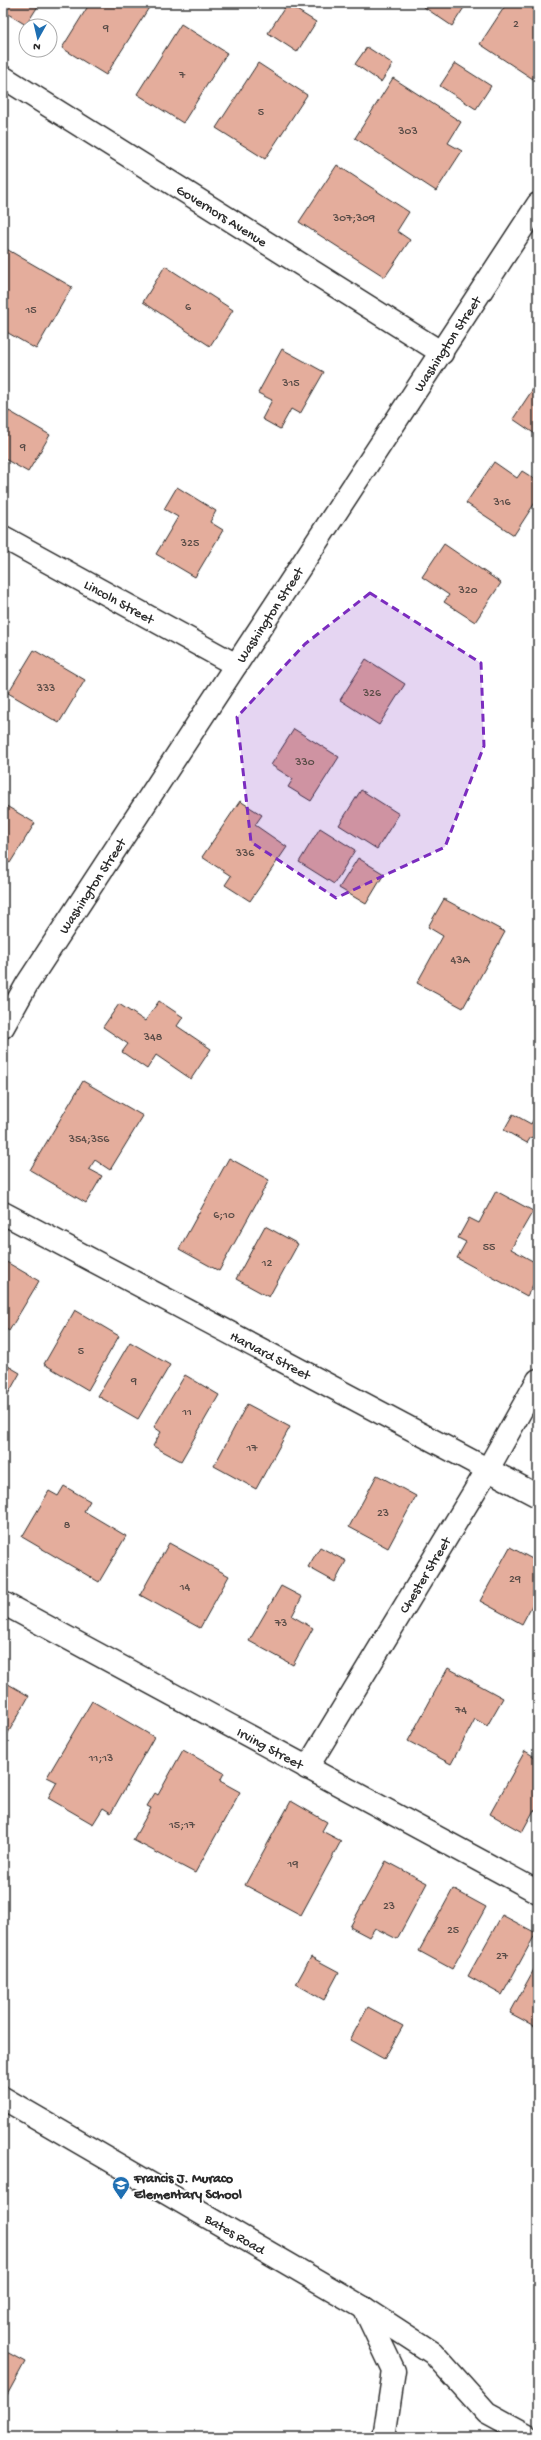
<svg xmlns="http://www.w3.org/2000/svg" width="541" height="2440" viewBox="0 0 541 2440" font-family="'Gochi Hand',sans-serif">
	<rect width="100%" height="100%" fill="#fff"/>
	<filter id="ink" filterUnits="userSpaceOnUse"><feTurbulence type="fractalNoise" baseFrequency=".025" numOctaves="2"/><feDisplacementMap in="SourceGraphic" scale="8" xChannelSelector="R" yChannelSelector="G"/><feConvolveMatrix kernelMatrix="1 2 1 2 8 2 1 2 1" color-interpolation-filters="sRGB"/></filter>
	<g filter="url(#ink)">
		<g fill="#e4ad9c" stroke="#2b2b2b">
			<path d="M3,3h37l-14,22 -23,-14z"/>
			<path d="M90,3h56l4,3 -44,69 -44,-27z"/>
			<path d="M418,3h49l-15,23z"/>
			<path d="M507,3h31v68l-5,8 -53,-35z"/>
			<path d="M287,4l29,18 -19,30 -29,-19z"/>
			<path d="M181,24l46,29 -44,70 -46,-29z"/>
			<path d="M367,47l26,17 -12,18 -26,-18z"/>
			<path d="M258,63l49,32 -42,64 -49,-31z"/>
			<path d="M455,63l36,23 -15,23 -36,-23z"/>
			<path d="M393,78l68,44 -13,21 14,8 -26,40 -81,-53z"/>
			<path d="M337,165l72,47 -12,19 13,9 -25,37 -86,-55z"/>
			<path d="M3,247l69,40 -36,62 -33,-19z"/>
			<path d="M165,266l68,44 -23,36 -67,-44z"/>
			<path d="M282,349l42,23 -24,42 -9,-5 -11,20 -18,-10 10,-19 -14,-7z"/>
			<path d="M537,383l1,1v52l-25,-17z"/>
			<path d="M9,411l41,24 -22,37 -25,-14v-36z"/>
			<path d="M494,462l23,16 5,-7 16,10v17l-24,37 -48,-32z"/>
			<path d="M177,487l39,24 -6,11 13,8 -28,47 -39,-23 22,-37 -14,-8z"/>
			<path d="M444,544l57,39 -26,39 -31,-20 5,-7 -27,-18z"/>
			<path d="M34,650l51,30 -26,43 -51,-30z"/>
			<path d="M366,659l39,25 -26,41 -39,-25z"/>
			<path d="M294,729l45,28 -28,44 -23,-14 5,-8 -22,-14z"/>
			<path d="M361,790l38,24 -22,35 -38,-24z"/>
			<path d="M240,801l22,14 -7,10 32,22 -37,54 -25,-16 6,-9 -29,-19z"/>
			<path d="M3,804l32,19 -25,40 -7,-4z"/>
			<path d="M320,828l35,22 -21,34 -35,-22z"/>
			<path d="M358,858l26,16 -18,30 -27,-16z"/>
			<path d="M444,899l61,33 -42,76 -46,-25 26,-47 -15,-9z"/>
			<path d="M159,1001l24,16 -6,9 34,23 -20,30 -35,-24 -9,14 -25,-17 6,-8 -25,-17 16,-23 26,17z"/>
			<path d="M83,1081l60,35 -33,54 -15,-10 -6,9 13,7 -16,27 -56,-33z"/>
			<path d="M538,1111v30l-7,-4 -4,6 -23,-13 9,-16 18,10z"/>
			<path d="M229,1158l40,22 -50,91 -40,-22z"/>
			<path d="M496,1191l37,20 -22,38 27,15v12l-11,20 -70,-38 9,-16 -8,-4 11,-20 10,5z"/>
			<path d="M265,1226l33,18 -29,53 -33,-18z"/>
			<path d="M3,1260l36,21 -30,50 -6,-4z"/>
			<path d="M75,1310l44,26 -31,54 -44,-26z"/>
			<path d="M130,1342l40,23 -32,54 -40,-23z"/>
			<path d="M3,1363l17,10 -17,30z"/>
			<path d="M185,1375l34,20 -38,66 -28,-15 8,-14 -7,-5z"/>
			<path d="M247,1404l43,23 -34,62 -42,-23z"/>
			<path d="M377,1475l39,21 -28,52 -39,-21z"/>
			<path d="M64,1486l26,15 -6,10 42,25 -27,46 -77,-45 27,-46 9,5z"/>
			<path d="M169,1543l60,33 -29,52 -60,-33z"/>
			<path d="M320,1547l26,14 -11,21 -27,-15z"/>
			<path d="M510,1547l28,15v32l-16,30 -42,-23z"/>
			<path d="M281,1586l21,11 -10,19 21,12 -20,37 -44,-24z"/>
			<path d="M448,1668l55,30 -16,28 -12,-7 -24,45 -43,-23z"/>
			<path d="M3,1681l26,15 -26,46z"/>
			<path d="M92,1701l62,36 -43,76 -8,-5 -10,16 -45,-26 9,-16 -10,-5z"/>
			<path d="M183,1750l41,23 -4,8 20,11 -45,81 -62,-33 18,-32 -4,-2 8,-13 3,2z"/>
			<path d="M525,1751l13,8v53l-4,-2 -12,22 -32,-18z"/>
			<path d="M291,1801l36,21 -5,9 19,10 -40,74 -56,-30z"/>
			<path d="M386,1861l41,22 -30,56 -22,-11 -6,9 -19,-10z"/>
			<path d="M453,1889l33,18 -34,62 -33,-18z"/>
			<path d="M502,1915l34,18 -34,62 -34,-19z"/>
			<path d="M311,1957l28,15 -15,28 -28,-16z"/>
			<path d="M538,1962v66l-28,-15z"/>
			<path d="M368,2007l35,19 -19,33 -34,-19z"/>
			<path d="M3,2350l22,12 -19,35 -3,-2z"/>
		</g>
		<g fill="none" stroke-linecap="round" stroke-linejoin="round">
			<defs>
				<g id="lane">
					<path d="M364,2308l69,45 54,60 44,24"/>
					<path d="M364,2308l30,63 -10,66"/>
				</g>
				<g id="street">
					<path id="s1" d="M3,77l439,276"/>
					<path id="s2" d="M3,537l233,128"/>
					<path id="s3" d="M3,1213l535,283"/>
					<path id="s4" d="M3,1603l535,289"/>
					<path id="s5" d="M307,1768l181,-299 50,-89"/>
					<path id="s6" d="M3,2098l361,210"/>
				</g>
				<g id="secondary">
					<path id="s7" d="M3,1027l24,-43 511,-780"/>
				</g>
			</defs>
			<use href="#lane" stroke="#2b2b2b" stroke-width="25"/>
			<use href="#street" stroke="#2b2b2b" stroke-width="25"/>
			<use href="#secondary" stroke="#2b2b2b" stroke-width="25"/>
			<use href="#lane" stroke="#fff" stroke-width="22"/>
			<use href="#street" stroke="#fff" stroke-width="22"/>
			<use href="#secondary" stroke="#fff" stroke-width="22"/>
		</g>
	</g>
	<path fill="#7b2cbf" fill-opacity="0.2" stroke="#7b2cbf" stroke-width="3" stroke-dasharray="8 5" stroke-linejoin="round" d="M370,593l111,70 3,83 -39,101 -109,51 -85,-56 -14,-125 68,-73z"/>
	<defs>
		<symbol id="school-pin" viewBox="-11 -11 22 30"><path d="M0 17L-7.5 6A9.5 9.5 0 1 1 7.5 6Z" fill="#1f6fb2" stroke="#fff"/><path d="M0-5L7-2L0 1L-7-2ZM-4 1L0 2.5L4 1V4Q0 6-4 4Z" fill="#fff"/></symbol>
	</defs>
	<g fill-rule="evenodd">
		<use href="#school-pin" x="111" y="2175" width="20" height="27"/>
	</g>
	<g text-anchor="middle" stroke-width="3.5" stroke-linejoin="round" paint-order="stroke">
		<g font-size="12" fill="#594c47">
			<text x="516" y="27">2</text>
			<text x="106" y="31">9</text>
			<text x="182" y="78">7</text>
			<text x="261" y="115">5</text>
			<text x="408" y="134">303</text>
			<text x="354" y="221">307;309</text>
			<text x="188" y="310">6</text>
			<text x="31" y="313">15</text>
			<text x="291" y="386">315</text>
			<text x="23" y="450">9</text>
			<text x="502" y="505">316</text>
			<text x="190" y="546">325</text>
			<text x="468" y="593">320</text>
			<text x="46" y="691">333</text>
			<text x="372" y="696">326</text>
			<text x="305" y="765">330</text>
			<text x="245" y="856">336</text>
			<text x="460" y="963">43A</text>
			<text x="153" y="1040">348</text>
			<text x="89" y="1142">354;356</text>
			<text x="224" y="1218">6;10</text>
			<text x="489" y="1250">55</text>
			<text x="267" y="1266">12</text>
			<text x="81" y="1354">5</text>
			<text x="134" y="1384">9</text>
			<text x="187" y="1415">11</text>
			<text x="252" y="1451">17</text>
			<text x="383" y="1516">23</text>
			<text x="67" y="1528">8</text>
			<text x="515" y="1582">29</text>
			<text x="185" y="1590">14</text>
			<text x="281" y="1626">73</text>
			<text x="461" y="1713">74</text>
			<text x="101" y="1761">11;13</text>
			<text x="182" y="1828">15;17</text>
			<text x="293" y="1867">19</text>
			<text x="389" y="1909">23</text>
			<text x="453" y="1933">25</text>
			<text x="502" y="1959">27</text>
		</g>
		<g font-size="14" fill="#2b2b2b" stroke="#fff">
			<text dy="5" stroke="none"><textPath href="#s1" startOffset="259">Governors Avenue</textPath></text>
			<text dy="5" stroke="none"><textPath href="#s7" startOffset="815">Washington Street</textPath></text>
			<text dy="5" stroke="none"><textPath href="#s2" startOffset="133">Lincoln Street</textPath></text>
			<text dy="5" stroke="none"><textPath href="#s7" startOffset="491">Washington Street</textPath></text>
			<text dy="5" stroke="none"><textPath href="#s7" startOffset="167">Washington Street</textPath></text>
			<text dy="5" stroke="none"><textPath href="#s3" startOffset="303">Harvard Street</textPath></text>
			<text dy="5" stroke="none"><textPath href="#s5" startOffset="226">Chester Street</textPath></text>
			<text dy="5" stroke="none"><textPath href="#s4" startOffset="304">Irving Street</textPath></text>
			<text dy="5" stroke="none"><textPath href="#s6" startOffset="269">Bates Road</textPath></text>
		</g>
		<g font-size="14" font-weight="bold" fill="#2b2b2b" stroke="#fff" text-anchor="start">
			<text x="134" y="2182">Francis J. Muraco<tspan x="134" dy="16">Elementary School</tspan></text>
		</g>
	</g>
	<rect width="541" height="2440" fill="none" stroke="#fff" stroke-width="16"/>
	<rect x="8" y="8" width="525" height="2424" fill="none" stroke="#2b2b2b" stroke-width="1.5" filter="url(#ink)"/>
	<g transform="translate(38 38) rotate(188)"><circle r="19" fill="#ffffff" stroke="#aaaaaa"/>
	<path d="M0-3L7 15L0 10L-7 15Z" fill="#1f6fb2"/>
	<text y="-6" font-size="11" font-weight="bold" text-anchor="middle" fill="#2b2b2b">N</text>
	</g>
</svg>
